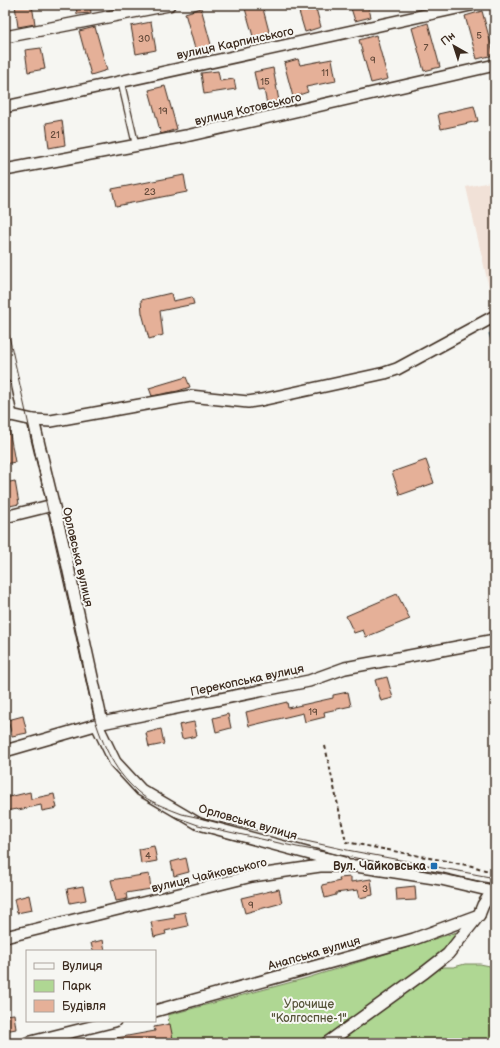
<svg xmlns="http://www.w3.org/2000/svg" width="500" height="1048" viewBox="0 0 500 1048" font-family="'Balsamiq Sans',sans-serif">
	<rect width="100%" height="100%" fill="#f6f6f2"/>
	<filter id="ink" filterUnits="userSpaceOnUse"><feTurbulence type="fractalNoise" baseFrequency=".025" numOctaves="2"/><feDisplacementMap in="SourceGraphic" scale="8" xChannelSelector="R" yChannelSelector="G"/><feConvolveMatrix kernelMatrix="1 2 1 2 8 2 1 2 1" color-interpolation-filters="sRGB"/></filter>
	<g filter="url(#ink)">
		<path fill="#f1e1d7" d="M495,181v133l-29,-127z"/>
		<g fill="#afd793" stroke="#758058">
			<path d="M457,932l-8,14 -16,15 -113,82h-149l-3,-28 139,-37z"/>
			<path d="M465,964h15l15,3v76h-164l111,-76h12z"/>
		</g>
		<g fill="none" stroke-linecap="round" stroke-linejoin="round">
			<path stroke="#688a97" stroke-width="3" d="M490,334l5,15"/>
		</g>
		<g fill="#e5b098" stroke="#3b2a1e">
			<path d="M15,5h17l3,19 -17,3z"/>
			<path d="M76,5h14l1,8 -14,1z"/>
			<path d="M244,5h18l9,34 -16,4z"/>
			<path d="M297,5h18l6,22 -16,5z"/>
			<path d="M350,5h18l3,12 -16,4z"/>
			<path d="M201,8l12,44 -16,4 -12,-43z"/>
			<path d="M482,11l12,44 -17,4 -12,-43z"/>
			<path d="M151,22l5,28 -20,4 -5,-28z"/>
			<path d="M428,23l12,44 -16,4 -12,-43z"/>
			<path d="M95,27l12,43 -16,5 -12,-44z"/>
			<path d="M376,35l12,44 -17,4 -12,-43z"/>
			<path d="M41,48l4,21 -17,3 -3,-22z"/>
			<path d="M298,59l2,6 32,-6 4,22 -30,6 2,5 -15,5 -9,-34z"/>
			<path d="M273,68l6,33 -12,3 -3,-14 -6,1 -4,-19z"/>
			<path d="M218,71l2,10 14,-2 2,10 -32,5 -3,-21z"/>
			<path d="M165,86l12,43 -16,5 -12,-44z"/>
			<path d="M474,106l4,15 -37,8 -3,-15z"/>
			<path d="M62,120l3,25 -16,3 -3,-25z"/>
			<path d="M184,175l3,17 -71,14 -4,-17z"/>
			<path d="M171,293l2,8 19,-4 2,7 -34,7 3,24 -14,4 -7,-26 -1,-13z"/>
			<path d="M186,377l4,10 -12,4 -26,5 -3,-8z"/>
			<path d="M9,429l6,33 -10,2v-34z"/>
			<path d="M426,460l8,23 -34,12 -8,-23z"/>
			<path d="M15,481l4,23 -14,3v-24z"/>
			<path d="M397,594l13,25 -44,18 -3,-7 -9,3 -8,-17z"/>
			<path d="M387,677l6,21 -12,3 -6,-21z"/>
			<path d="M348,692l3,14 -27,6 1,5 -20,5 -2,-9 -54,13 -3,-14 41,-10 1,6 45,-10v-3z"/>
			<path d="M228,714l3,14 -15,4 -3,-14z"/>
			<path d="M23,716l4,17 -15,3 -4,-16z"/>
			<path d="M194,722l3,14 -15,3 -3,-14z"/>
			<path d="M161,729l3,15 -15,3 -3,-14z"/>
			<path d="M30,792l1,7 23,-5 3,14 -15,3 -1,-6 -23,5 -1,-1 -12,2v-13z"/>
			<path d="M154,846l3,15 -16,3 -2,-15z"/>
			<path d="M186,858l3,14 -15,4 -3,-14z"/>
			<path d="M149,874l2,15 -25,4 1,6 -11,2 -5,-21z"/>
			<path d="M351,877v5l20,-3 2,16 -13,3 -2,-8 -22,3v2l-11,3 -3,-13 18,-4 -1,-3z"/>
			<path d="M83,886l3,14 -16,3 -3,-14z"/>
			<path d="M415,886l1,14 -19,1 -1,-13z"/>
			<path d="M279,889l3,14 -37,10 -4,-15z"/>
			<path d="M29,895l3,15 -15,3 -3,-14z"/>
			<path d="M185,912l3,14 -23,5 1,3 -12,3 -3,-15 24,-4 -1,-4z"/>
			<path d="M103,940l2,11h-12l-2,-8z"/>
			<path d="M14,1014l2,15 -11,2v-16z"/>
			<path d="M170,1024l3,15 -20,4h-42v-4l44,-8 -1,-4z"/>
		</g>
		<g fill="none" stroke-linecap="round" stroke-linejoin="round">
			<defs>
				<path id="service" d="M121,82l15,64"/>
				<g id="minor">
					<path d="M5,37l164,-32"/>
					<path d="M5,107l466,-102"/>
					<path d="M5,170l181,-34 309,-71"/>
					<path d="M5,386l6,29"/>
					<path d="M5,417l6,-2 22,5 18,1 139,-25 58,6 13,-2 124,-27 12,-4 98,-53"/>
					<path d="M33,420l32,133 37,170"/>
					<path d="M5,517l48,-12"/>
					<path d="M97,725l18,37 26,28 58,34 145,39"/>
					<path d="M5,751l97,-28 207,-42 36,-13 150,-28"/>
					<path d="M5,937l247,-61 68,-10h36l85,13 51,12"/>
					<path d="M155,1011l259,-72 65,-24"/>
					<path d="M27,1043l88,-22"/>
					<path d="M327,1043l98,-71 23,-18 31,-39 4,-10 12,-18"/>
				</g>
			</defs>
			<use href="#service" stroke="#3b2a1e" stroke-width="8"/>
			<use href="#minor" stroke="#3b2a1e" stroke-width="14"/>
			<path stroke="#3b2a1e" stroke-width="2" stroke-dasharray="4 3" stroke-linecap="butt" d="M325,746l21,96 126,24 23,7"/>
			<use href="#service" stroke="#f6f6f2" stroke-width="5.5"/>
			<use href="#minor" stroke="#f6f6f2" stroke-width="11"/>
			<g stroke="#3b2a1e" stroke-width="1">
				<path d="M5,318l88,395c10,33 22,61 50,83 12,8 26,13 39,18l165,36 148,28"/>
				<path d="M173,816l25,9 99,22 198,37"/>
			</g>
		</g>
	</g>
	<rect fill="#1f6fb2" stroke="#f6f6f2" stroke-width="1.5" x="430" y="862" width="8" height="8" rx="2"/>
	<g text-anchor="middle" stroke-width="4" stroke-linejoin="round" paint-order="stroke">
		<g font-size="10" fill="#664c3c">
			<text x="479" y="39">5</text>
			<text x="144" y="42">30</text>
			<text x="426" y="51">7</text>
			<text x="373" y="63">9</text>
			<text x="325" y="76">11</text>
			<text x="265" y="85">15</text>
			<text x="163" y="114">19</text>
			<text x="55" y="138">21</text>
			<text x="150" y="195">23</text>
			<text x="313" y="715">19</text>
			<text x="148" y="859">4</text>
			<text x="365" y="892">3</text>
			<text x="251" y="908">9</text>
		</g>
		<g font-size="12" fill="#3b2a1e" stroke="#f6f6f2">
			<text transform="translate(235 43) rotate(-12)" y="4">вулиця Карпинського</text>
			<text transform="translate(248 109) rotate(-13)" y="4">вулиця Котовського</text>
			<text transform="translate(78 557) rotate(77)" y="4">Орловська вулиця</text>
			<text transform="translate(247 680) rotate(-12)" y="4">Перекопська вулиця</text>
			<text transform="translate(248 822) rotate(16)" y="4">Орловська вулиця</text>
			<text transform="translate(209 875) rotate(-13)" y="4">вулиця Чайковського</text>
			<text transform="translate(314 953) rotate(-16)" y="4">Анапська вулиця</text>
		</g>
		<g font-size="12" font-weight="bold" fill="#3b2a1e" stroke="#f6f6f2" text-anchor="end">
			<text x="426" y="870">Вул. Чайковська</text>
		</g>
		<g font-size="12" fill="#58553b" stroke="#f6f6f2">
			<text x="309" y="1008">Урочище<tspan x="309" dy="14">"Колгоспне-1"</tspan></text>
		</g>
	</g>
	<rect width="500" height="1048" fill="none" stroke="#f6f6f2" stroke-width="20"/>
	<rect x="10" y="10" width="480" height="1028" fill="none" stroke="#3b2a1e" stroke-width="1.5" filter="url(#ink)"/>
	<rect x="26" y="950" width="130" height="72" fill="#f6f6f2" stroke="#aba49d"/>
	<rect x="34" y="963" width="20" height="6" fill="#f6f6f2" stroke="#aba49d"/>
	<text x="62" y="970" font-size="12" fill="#3b2a1e">Вулиця</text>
	<rect x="34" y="980" width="20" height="12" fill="#afd793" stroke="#aba49d"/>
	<text x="62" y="990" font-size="12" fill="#3b2a1e">Парк</text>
	<rect x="34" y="1000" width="20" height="12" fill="#e5b098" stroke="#aba49d"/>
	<text x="62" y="1010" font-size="12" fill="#3b2a1e">Будівля</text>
	<g transform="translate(454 46) rotate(321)" stroke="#f6f6f2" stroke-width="3" paint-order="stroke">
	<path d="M0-3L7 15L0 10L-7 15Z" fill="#3b2a1e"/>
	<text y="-6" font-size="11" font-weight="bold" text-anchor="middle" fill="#3b2a1e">Пн</text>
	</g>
</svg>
